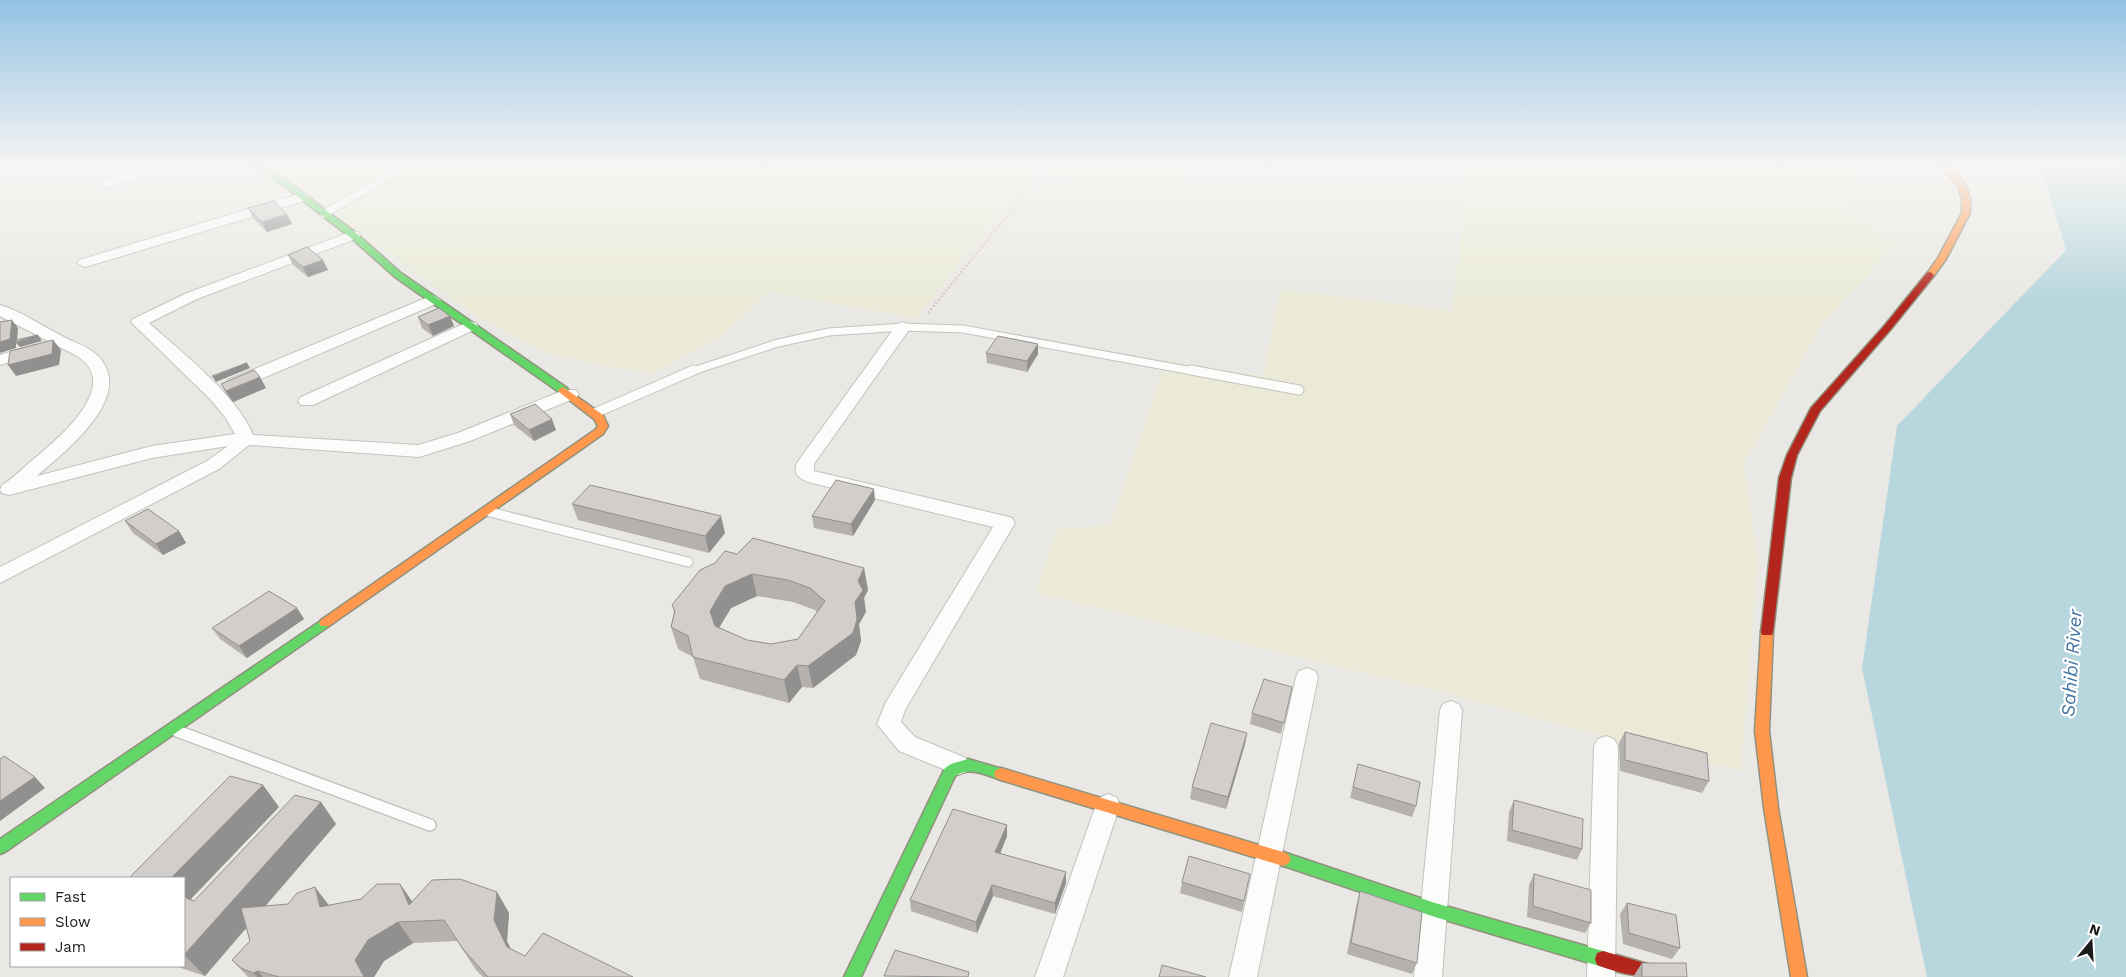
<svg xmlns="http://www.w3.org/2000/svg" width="2126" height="977" viewBox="0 0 2126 977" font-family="'Work Sans',sans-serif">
	<rect width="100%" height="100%" fill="#eae8e4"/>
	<g fill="#eaead7">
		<path d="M274,166h912l-10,26 -143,-21 -117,147 -148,-26 -43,42 -71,39 -49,-7 -59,-13 -68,-36 -154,-110z"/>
		<path d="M1469,166h390l-14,45 50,34 -74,81 -77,137 14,98 -17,210 -133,-33 -166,-46 -406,-99 21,-64 53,-4 56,-165 97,16 18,-87 171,22z"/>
	</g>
	<path fill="#b7d6dd" d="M2041,166h85v811h-199l-65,-309 35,-242 169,-176z"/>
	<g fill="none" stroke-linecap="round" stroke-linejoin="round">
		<defs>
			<g id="lane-far2">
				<path d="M324,214l82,-48"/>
				<path d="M690,372l88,-29 51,-11 74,-5 60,2 235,43"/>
			</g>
			<g id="lane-far1">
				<path d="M1191,370l108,20"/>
				<path d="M595,413l99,-43"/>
				<path d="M490,512l198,50"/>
			</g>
			<path id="lane" d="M177,731l253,94"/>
			<g id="street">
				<path d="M159,166h22l-1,3 -76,19 -7,-4 2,-3z"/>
				<path d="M302,193l5,1 2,3 -2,3 -218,66 -5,1 -7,-4 2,-3z"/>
				<path d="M353,231l5,1 2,3 -2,3 -161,61 -48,24c31,28 89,73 104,112l165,10 40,-12 106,-43h12l3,4 -3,4 -106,43 -51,16 -170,-12 -30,24 -219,114v-16l207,-106 21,-15 -76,12 -143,37 -7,-2 -2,-3 2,-5c9,-5 19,-15 27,-22 24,-20 96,-77 48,-107l-77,-40v-11c21,6 42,21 62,31 11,6 25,10 34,18 43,40 -30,97 -59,122l115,-30 83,-12 -10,-17 -14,-17 -80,-78 2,-3 54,-26z"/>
				<path d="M433,295l8,5 -3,3 -198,85h-12l-2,-4 2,-4z"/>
				<path d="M470,321l6,2 2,3 -2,3 -163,76h-12l-3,-4 3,-4z"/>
				<path d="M903,322l8,5 -97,137v7l191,45 7,2 3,5 -110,187 -4,12 14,15 51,21 4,7 -4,7 -8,3 -59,-24 -22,-27 9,-22 107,-175 -181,-44c-12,-3 -22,-10 -13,-23l98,-136z"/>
				<path d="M34,345l8,5 -2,3 -40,12v-10z"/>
				<path d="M1307,668l8,3 3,6 -61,300h-28l67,-300 3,-6z"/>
				<path d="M1451,701l8,3 3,6 -20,267h-28l26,-267 3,-6z"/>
				<path d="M1606,736l8,3 4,7 -3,231h-28l7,-231 4,-7z"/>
				<path d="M1108,794l9,4 3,7 -57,172h-28l61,-172 3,-7z"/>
			</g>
			<g id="fast">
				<path d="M258,166h9l89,67 45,40 166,115 1,2 -1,2h-8l-164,-115 -45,-40z"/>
				<path d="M325,618l4,2 2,3 -2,3 -324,226 -5,2v-15z"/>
				<path d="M968,759l38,11 2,4 -2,4 -5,2c-15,-5 -31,-14 -46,-4l-94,201h-17l101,-209 6,-4z"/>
				<path d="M1283,852l152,51 168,48 6,2 2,6 -2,6 -6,2 -168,-50 -157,-53 -3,-5 3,-5z"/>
			</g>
			<g id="slow">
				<path d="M1940,166h9l8,8 9,12 4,13v14l-24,46 -13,18 -3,1 -4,-3 12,-17 24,-45v-14l-4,-13z"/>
				<path d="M563,387l40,28 5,11 -5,8 -274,192h-8l-2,-3 2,-3 274,-190 3,-4 -4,-7 -35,-27 -1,-2z"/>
				<path d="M1767,627l5,2 1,3 -4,99 9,77 29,169h-16l-27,-169 -9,-77 6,-99 1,-3z"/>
				<path d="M1001,768l282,84 5,2 3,5 -3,5 -5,2 -282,-86 -5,-2 -2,-4 2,-4z"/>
			</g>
			<g id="jam">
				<path d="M1930,272l4,3 -1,2 -42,52 -71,82 -23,44 -6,23 -18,154 -1,3h-10l-1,-3 18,-154 8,-23 24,-47 74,-83 42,-52z"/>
				<path d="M1603,951l62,18 6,2 2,6c-30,0 -47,-1 -76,-12l-2,-6 2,-6z"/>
			</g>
		</defs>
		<use href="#lane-far2" stroke="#c2c2c0" stroke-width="9"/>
		<use href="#lane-far1" stroke="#c2c2c0" stroke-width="11"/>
		<use href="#lane" stroke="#c2c2c0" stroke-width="14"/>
		<use href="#street" stroke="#c2c2c0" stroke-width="2"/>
		<use href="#fast" stroke="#91927d" stroke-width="3"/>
		<use href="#slow" stroke="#91927d" stroke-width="3"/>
		<use href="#jam" stroke="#91927d" stroke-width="3"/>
		<path stroke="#d5c7c5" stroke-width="2.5" stroke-dasharray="2 2" stroke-linecap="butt" d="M928,313l110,-135 3,-6 -1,-6"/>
		<use href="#lane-far2" stroke="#fcfcfb" stroke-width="7"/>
		<use href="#lane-far1" stroke="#fcfcfb" stroke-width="9"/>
		<use href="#lane" stroke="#fcfcfb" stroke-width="11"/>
		<use href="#street" fill="#fcfcfb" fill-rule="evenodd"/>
		<use href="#fast" fill="#63d668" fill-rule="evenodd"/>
		<use href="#slow" fill="#ff974d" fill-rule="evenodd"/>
		<use href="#jam" fill="#b3261e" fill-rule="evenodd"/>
	</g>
	<g fill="#b4b1af" fill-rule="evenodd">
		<path d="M248,208l39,6 5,10 -25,8 -14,-14z"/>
		<path d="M288,255l40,15 -20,7 -15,-12z"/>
		<path d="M418,317l36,9 -21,10 -11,-8z"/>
		<path d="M1038,344v10l-11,18 -40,-9 -1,-10z"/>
		<path d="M221,384l45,4 -33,14 -6,-7z"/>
		<path d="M510,414l46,16 -22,11 -20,-16z"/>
		<path d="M875,500l-22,36 -39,-8 -2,-12z"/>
		<path d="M572,504l153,29 -16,20 -131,-33z"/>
		<path d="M125,521l54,10 7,12 -23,12 -30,-22z"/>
		<path d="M737,554l127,14 4,22 -4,8 2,14 -7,12 2,17 -5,14 -43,33 -11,-1 -13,16 -89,-24 -7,-22 -15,-8 -7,-22 3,-15 -2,-7zM757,596l36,6 22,8 2,2 -19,27 -27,5 -24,-4 -28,-13 12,-19z"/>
		<path d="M297,608l7,11 -57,39 -27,-19 -8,-11z"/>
		<path d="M1292,687l-11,47 -31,-10 2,-11z"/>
		<path d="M1625,732l84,49 -7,12 -82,-22 -1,-28z"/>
		<path d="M1247,733l-2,11 -19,65 -36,-10 2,-12z"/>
		<path d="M1358,764l58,42 -4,11 -62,-19z"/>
		<path d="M1514,800l68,49 -5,11 -70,-19 2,-29z"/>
		<path d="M321,802l15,22 -71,82 64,-1 32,-6 39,-15 12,17 85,-9 12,21 -2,28 3,8 15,7 108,21h-150l-7,-7 -19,-29 -44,2 -29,18 -10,16h-126l-16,-17 18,-19 -4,-14 -41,49 -30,-10h9v-88l95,-71 -88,92 3,2z"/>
		<path d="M1007,825v11l-7,18 66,29 -11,31 -62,-18 -16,37 -66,-22 -1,-11z"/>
		<path d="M1250,874l-8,38 -62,-19 2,-11z"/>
		<path d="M1534,874l57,49 -6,10 -58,-16 2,-32z"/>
		<path d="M1360,891l57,72 -5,11 -65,-20 10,-52z"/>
		<path d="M1627,903l53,45 -8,11 -49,-15 -3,-30z"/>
		<path d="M1642,963l45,14h-54z"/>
	</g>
	<g fill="#92908e">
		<path d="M287,214l5,10 -25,8 -5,-10z"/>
		<path d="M323,260l5,10 -20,7 -5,-10z"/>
		<path d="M450,316l4,10 -21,10 -5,-11z"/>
		<path d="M12,320l6,8 -1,14 21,-7 4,6 -22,6 -4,-4v5l-16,5v-11z"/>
		<path d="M53,340l8,10 -2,15 -43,11 -8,-11z"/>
		<path d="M1038,344v10l-11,18v-11z"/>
		<path d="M247,363l3,5 -34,14 -3,-5z"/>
		<path d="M260,377l6,11 -33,14 -7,-11z"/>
		<path d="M552,419l4,11 -22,11 -5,-11z"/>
		<path d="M874,489l1,11 -22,36 -2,-12z"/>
		<path d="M721,516l4,17 -16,20 -4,-17z"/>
		<path d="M179,531l7,12 -23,12 -7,-11z"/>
		<path d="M864,568l4,22 -4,8 2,14 -7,12 2,17 -5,14 -43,33 -5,-22 47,-64 3,-21z"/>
		<path d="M752,574l5,22 -26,12 -15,25 -6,-22 15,-25z"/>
		<path d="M297,608l7,11 -57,39 -8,-12z"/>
		<path d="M797,665l5,22 -13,16 -5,-23z"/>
		<path d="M1247,733l-2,11 -19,65 2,-12z"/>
		<path d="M35,777l10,11 -45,33v-20z"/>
		<path d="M263,785l16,22 -95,99v-28h-13z"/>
		<path d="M321,802l15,22 -131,152 -21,-21z"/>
		<path d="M1007,825v11l-11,27 -1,-11z"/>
		<path d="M1066,872v11l-11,31v-11z"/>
		<path d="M400,884l15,22 -6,-1z"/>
		<path d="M992,885l1,11 -16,37 -1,-11z"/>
		<path d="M315,887l16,21 -11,-1z"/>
		<path d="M497,892l12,21 -2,28 13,27 -13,-21 -13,-27z"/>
		<path d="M398,922l15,21 -29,18 -10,16h-10l-9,-17 13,-20z"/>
		<path d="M258,971l5,6h-6l-4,-4z"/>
	</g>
	<g fill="#d1cecb" stroke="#92908e" fill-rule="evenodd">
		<path d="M274,201l13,13 -25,8 -14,-14z"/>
		<path d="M307,247l16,13 -20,7 -15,-12z"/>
		<path d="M439,308l11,8 -22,9 -10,-8z"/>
		<path d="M12,320l-2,19 -10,3v-20z"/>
		<path d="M38,335l-22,7v-2z"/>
		<path d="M998,336l40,8 -11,17 -41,-8z"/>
		<path d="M53,340l-1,14 -44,11 2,-14z"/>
		<path d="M247,363l-34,14 -1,-1z"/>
		<path d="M254,370l6,7 -34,14 -5,-7z"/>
		<path d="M535,404l17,15 -23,11 -19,-16z"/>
		<path d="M836,480l38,9 -23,35 -39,-8z"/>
		<path d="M590,485l131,31 -16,20 -133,-32z"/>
		<path d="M148,509l31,22 -23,13 -31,-23z"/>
		<path d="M753,538l111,30 -6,13 5,9 -8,12 2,17 -4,14 -45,33 -11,-1 -13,15 -91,-23 -5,-21 -17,-9 4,-16 -3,-6 28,-35 15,-7 10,-12 12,3zM752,574l36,6 22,8 15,13 -27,38 -27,5 -24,-4 -32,-14 -5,-15 15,-25z"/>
		<path d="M269,591l28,17 -58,38 -27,-18z"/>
		<path d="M1264,679l28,8 -8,36 -32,-10z"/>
		<path d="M1211,723l36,10 -19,64 -36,-10z"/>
		<path d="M1625,732l82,21 2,28 -84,-21z"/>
		<path d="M4,756l31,21 -35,24v-42z"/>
		<path d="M1358,764l62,18 -4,24 -63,-19z"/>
		<path d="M230,776l33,9 -92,93h-42z"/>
		<path d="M295,795l26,7 -137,153v-58l10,4z"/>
		<path d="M1514,800l69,19 -1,30 -70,-19z"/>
		<path d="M953,809l54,16 -12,27 71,20 -11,31 -63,-18 -16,37 -66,-22z"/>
		<path d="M1189,856l61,18 -6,27 -62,-19z"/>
		<path d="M1534,874l57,16v33l-58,-17z"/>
		<path d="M460,879l37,13 -3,28 13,27 18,9 18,-23 90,44h-145l-25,-28 -19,-29 -46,2 -30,18 -13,20 9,17h-85l-21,-6 -5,2 -12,-5 -9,-8 18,-19 -9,-33 47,-4 9,-11 18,-6 5,20 41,-8 16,-15h23l9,21 23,-25z"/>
		<path d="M1360,891l62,21 -5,51 -66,-20z"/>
		<path d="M1627,903l49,12 4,33 -51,-15z"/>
		<path d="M895,950l74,22 -1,5 -84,-1z"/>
		<path d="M1642,963h44l1,14h-45z"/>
		<path d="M1162,965l44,12h-47z"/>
	</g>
	<linearGradient id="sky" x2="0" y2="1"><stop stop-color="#94c2e4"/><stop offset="0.55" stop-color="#f6f5f3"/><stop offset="1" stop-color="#f6f5f3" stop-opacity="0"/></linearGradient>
	<rect width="2126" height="303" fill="url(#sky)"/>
	<g text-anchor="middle" stroke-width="4.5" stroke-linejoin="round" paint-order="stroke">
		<g font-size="19" font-style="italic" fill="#4777a0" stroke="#fff">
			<text transform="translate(2071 663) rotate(-86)" y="7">Sahibi River</text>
		</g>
	</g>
	<rect x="10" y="877" width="175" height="90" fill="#ffffff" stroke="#a4a4a4"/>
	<rect x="20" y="893" width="25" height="8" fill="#63d668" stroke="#a4a4a4"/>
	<text x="55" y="902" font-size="15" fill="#1b1b1b">Fast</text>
	<rect x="20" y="918" width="25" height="8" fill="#ff974d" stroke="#a4a4a4"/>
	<text x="55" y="927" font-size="15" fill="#1b1b1b">Slow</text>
	<rect x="20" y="943" width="25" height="8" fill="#b3261e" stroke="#a4a4a4"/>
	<text x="55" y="952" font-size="15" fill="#1b1b1b">Jam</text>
	<g transform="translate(2091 942) rotate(18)" stroke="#ffffff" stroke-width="4" paint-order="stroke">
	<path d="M0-4L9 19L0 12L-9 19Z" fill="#1b1b1b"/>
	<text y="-8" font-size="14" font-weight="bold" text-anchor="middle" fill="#1b1b1b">N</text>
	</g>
</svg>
